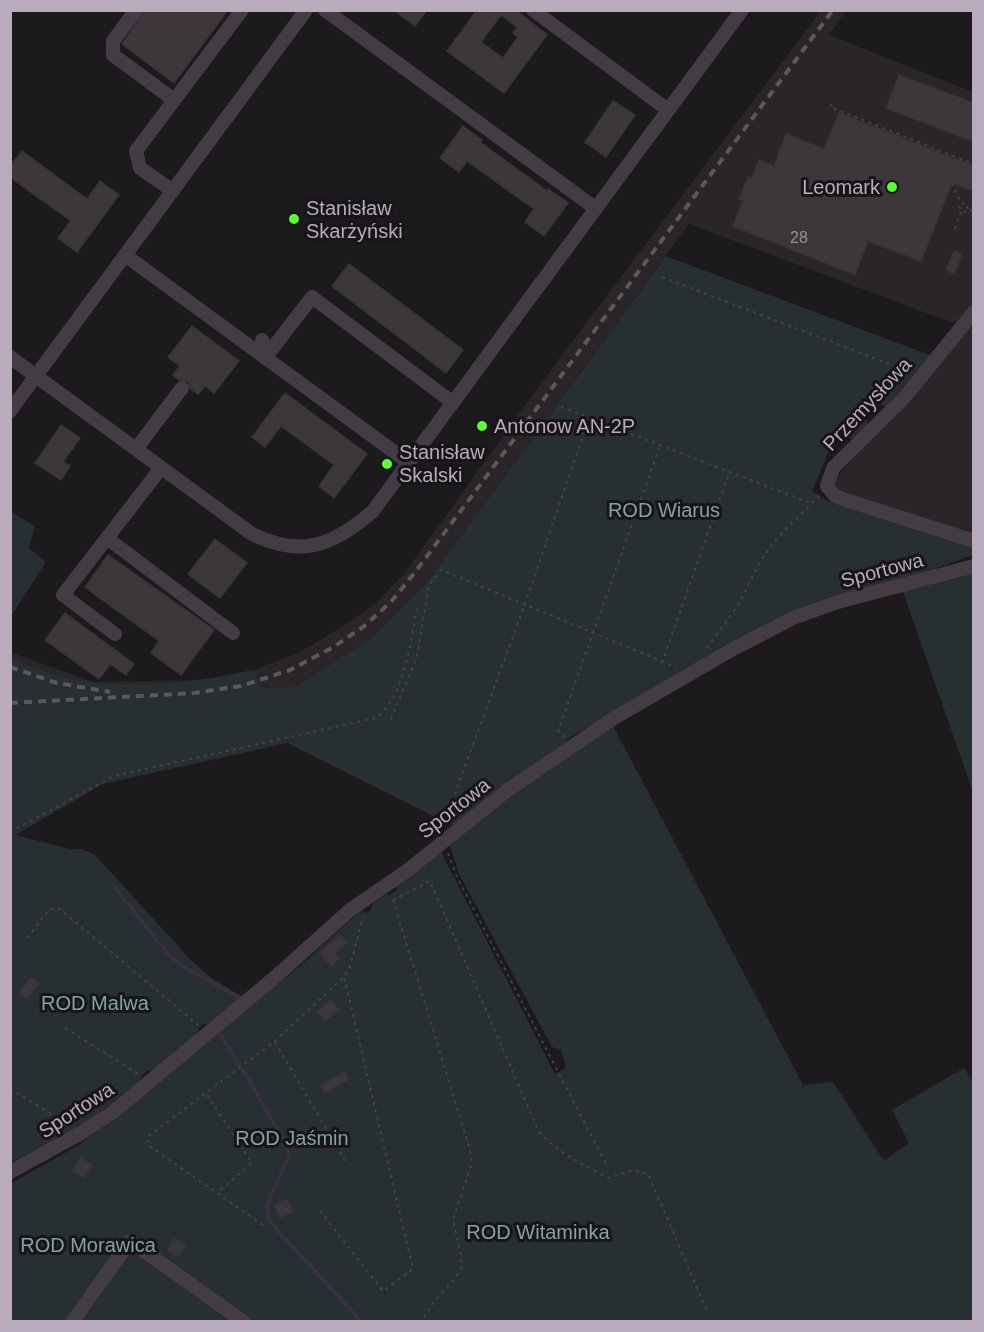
<svg xmlns="http://www.w3.org/2000/svg" width="984" height="1332" viewBox="0 0 984 1332" font-family="Helvetica,sans-serif">
	<rect width="100%" height="100%" fill="#1c1a1c"/>
	<g fill="#292529">
		<path d="M821,11h25l-17,24 144,57v214l-15,19 -269,-101 -264,361 -53,52 -76,50 -49,15 -236,-21v-29l82,30 113,-2 47,-10 45,-17 44,-26 34,-24 28,-29 151,-210z"/>
		<path d="M973,324v213l-128,-41 -9,-8 -1,-9z"/>
	</g>
	<g fill="#272f32">
		<path d="M666,256l264,99 -44,52 -5,-3 -15,14 3,7 -11,8 -4,7 -18,-6 -24,57 15,10 138,42 7,4 1,8 -70,25 -205,84 -129,74 -12,12 -102,77 -168,-84 -184,41 -88,51 55,14h12l13,6 96,105 19,17 34,21 -36,27 -5,-1 -5,5 -1,6 -42,35c-9,0 -13,3 -16,12l-63,49 -65,31v-505c72,39 164,30 242,13l9,18 34,-1 76,-50 53,-52z"/>
		<path d="M11,512l24,14 -6,22 17,14 -35,54z"/>
		<path d="M973,572v220l-71,-203z"/>
		<path d="M612,724l191,361 30,-3 51,79 25,-18 -17,-33 72,-42 9,14v239h-962l-1,-137 69,-39 220,-178 61,-56 9,2 4,-9 15,-11v3l9,-6 -1,-5 45,-33 114,222 11,-6 -5,-18 -9,-3 -93,-173 -9,-29 29,-27z"/>
	</g>
	<g fill="none" stroke-linecap="round" stroke-linejoin="round">
		<g stroke="#392e42" stroke-width="4">
			<path d="M116,889l51,64 14,12 61,34"/>
			<path d="M220,1029l-2,2 21,34"/>
			<path d="M243,1070l44,76 2,10 -22,48 1,16 94,102"/>
		</g>
	</g>
	<g fill="#3b373b" stroke="#383338" stroke-width="1.5" fill-rule="evenodd">
		<path d="M145,10h83l-54,73 -52,-39z"/>
		<path d="M394,10h33l-12,16z"/>
		<path d="M477,10h39l31,25 -43,58 -57,-42zM501,15l16,12 -4,6 5,4 -15,21 -22,-16z"/>
		<path d="M899,75l75,28v39l-88,-34z"/>
		<path d="M613,101l22,14 -29,42 -21,-15z"/>
		<path d="M839,113l135,53v25l-22,-8 -31,78 -53,-20 -13,34 -122,-49 10,-25 -4,-2 9,-22 4,1 7,-18 15,6 12,-32 38,15z"/>
		<path d="M463,126l19,14 -2,2 67,49 1,-2 20,14 -24,33 -19,-14 9,-13 -67,-48 -8,11 -19,-14z"/>
		<path d="M22,151l65,48 13,-18 19,14 -42,57 -19,-14 13,-17 -61,-44v-11z"/>
		<path d="M954,251l8,3 -8,20 -8,-4z"/>
		<path d="M349,264l114,86 -17,23 -114,-87z"/>
		<path d="M192,326l47,35 -25,32 -9,-7 -7,8 -7,-5 -4,-8 -8,-1 -6,-5 7,-9 -12,-9z"/>
		<path d="M285,393l82,61 -33,44 -15,-12 15,-21 -53,-39 -16,21 -13,-10z"/>
		<path d="M61,425l19,13 -17,24 7,4 -9,14 -26,-17z"/>
		<path d="M215,539l32,24 -27,35 -32,-24z"/>
		<path d="M108,555l106,75 -33,45 -30,-22 8,-12 -74,-54z"/>
		<path d="M65,613l69,51 -8,11 -16,-11 -11,15 -54,-39z"/>
		<path d="M340,935l7,8 -12,11 4,5 -8,7 -11,-13z"/>
		<path d="M31,977l8,6 -12,16 -8,-6z"/>
		<path d="M331,1000l8,10 -14,11 -8,-9z"/>
		<path d="M345,1072l4,7 -24,14 -4,-8z"/>
		<path d="M81,1157l11,8 -8,13 -12,-7z"/>
		<path d="M287,1199l6,13 -13,6 -6,-13z"/>
		<path d="M175,1238l11,8 -8,11 -11,-7z"/>
	</g>
	<g fill="none" stroke-linecap="round" stroke-linejoin="round">
		<g stroke="#474049" stroke-width="2" stroke-dasharray="3 4.5" stroke-linecap="butt">
			<path d="M832,104l-2,3 144,57"/>
			<path d="M952,183l9,20"/>
			<path d="M968,209l-2,-6 -7,2 2,6 4,1 3,-3 6,2"/>
			<path d="M955,229l6,-17"/>
			<path d="M662,277l246,94"/>
			<path d="M561,407l252,97"/>
			<path d="M707,648l32,-44 20,-41 18,-25 43,-43"/>
			<path d="M662,663l67,-190"/>
			<path d="M391,719l26,-62 12,-72 12,-15 235,97"/>
			<path d="M565,737l-7,-6 102,-285"/>
			<path d="M454,819l-7,-4 78,-211 64,-186"/>
			<path d="M10,832l104,-56 261,-58c28,-17 37,-80 42,-110"/>
			<path d="M448,853l8,22 152,293"/>
			<path d="M393,900l37,-19 108,249c19,23 45,34 70,48l26,-8 14,4 60,139"/>
			<path d="M393,900l77,250 2,13 -18,53v9l7,30v13l-6,10 -22,25 -12,19"/>
			<path d="M27,938l23,-29h10l138,116"/>
			<path d="M65,1028l73,46"/>
			<path d="M275,1042l72,122"/>
			<path d="M10,1089l60,36"/>
			<path d="M207,1095l45,68 -34,29"/>
			<path d="M320,1211l63,80 30,-22 -69,-292"/>
			<path d="M263,1225l-115,-80 -1,-8 128,-96 69,-64 6,-11 13,-49"/>
		</g>
		<g stroke="#433c44" stroke-width="14">
			<path d="M136,10l-23,31v14l61,45"/>
			<path d="M325,10l270,198"/>
			<path d="M533,10l135,100"/>
			<path d="M173,191l-33,-23 -4,-17 106,-141"/>
			<path d="M125,255l283,207"/>
			<path d="M974,312l-72,88 -69,68 -6,18 7,9 9,4 131,42"/>
			<path d="M262,340l3,18 47,-61 140,105"/>
			<path d="M10,357l242,177c50,24 81,12 121,-23l369,-501"/>
			<path d="M10,411l296,-401"/>
			<path d="M136,449l46,-61"/>
			<path d="M107,538l126,95"/>
			<path d="M115,634l-52,-39 98,-127"/>
			<path d="M10,1172l71,-39 32,-21 160,-133 77,-69 58,-40 100,-80 106,-72 121,-70 58,-30 45,-16 136,-36"/>
			<path d="M72,1322l58,-81 114,81"/>
		</g>
		<g stroke="#5e555f" stroke-width="4" stroke-dasharray="8 6" stroke-linecap="butt">
			<path d="M10,667l47,16 53,9"/>
			<path d="M10,703l184,-10 47,-7 49,-16 42,-22 31,-21 28,-25 25,-31 417,-561"/>
		</g>
	</g>
	<g fill="#5cff2f" stroke="#171517" stroke-width="2">
		<circle cx="892" cy="187" r="6"/>
		<circle cx="294" cy="219" r="6"/>
		<circle cx="482" cy="426" r="6"/>
		<circle cx="387" cy="464" r="6"/>
	</g>
	<g text-anchor="middle" stroke-width="6" stroke-linejoin="round" paint-order="stroke">
		<g font-size="16" fill="#9a8e9c">
			<text x="799" y="243">28</text>
		</g>
		<g font-size="20" fill="#b9abbd" stroke="#171517" text-anchor="start">
			<text x="880" y="194" text-anchor="end">Leomark</text>
			<text x="306" y="215">Stanisław<tspan x="306" dy="23">Skarżyński</tspan></text>
			<text x="494" y="433">Antonow AN-2P</text>
			<text x="399" y="459">Stanisław<tspan x="399" dy="23">Skalski</tspan></text>
		</g>
		<g font-size="20" fill="#b9abbd" stroke="#171517">
			<text transform="translate(867 404) rotate(-47)" y="7">Przemysłowa</text>
			<text transform="translate(882 570) rotate(-15)" y="7">Sportowa</text>
			<text transform="translate(454 808) rotate(-38)" y="7">Sportowa</text>
			<text transform="translate(76 1110) rotate(-33)" y="7">Sportowa</text>
		</g>
		<g font-size="20" fill="#81a2a9" stroke="#171517">
			<text x="664" y="517">ROD Wiarus</text>
			<text x="95" y="1010">ROD Malwa</text>
			<text x="292" y="1145">ROD Jaśmin</text>
			<text x="538" y="1239">ROD Witaminka</text>
			<text x="88" y="1252">ROD Morawica</text>
		</g>
	</g>
	<rect width="984" height="1332" fill="none" stroke="#b9abbd" stroke-width="24"/>
</svg>
